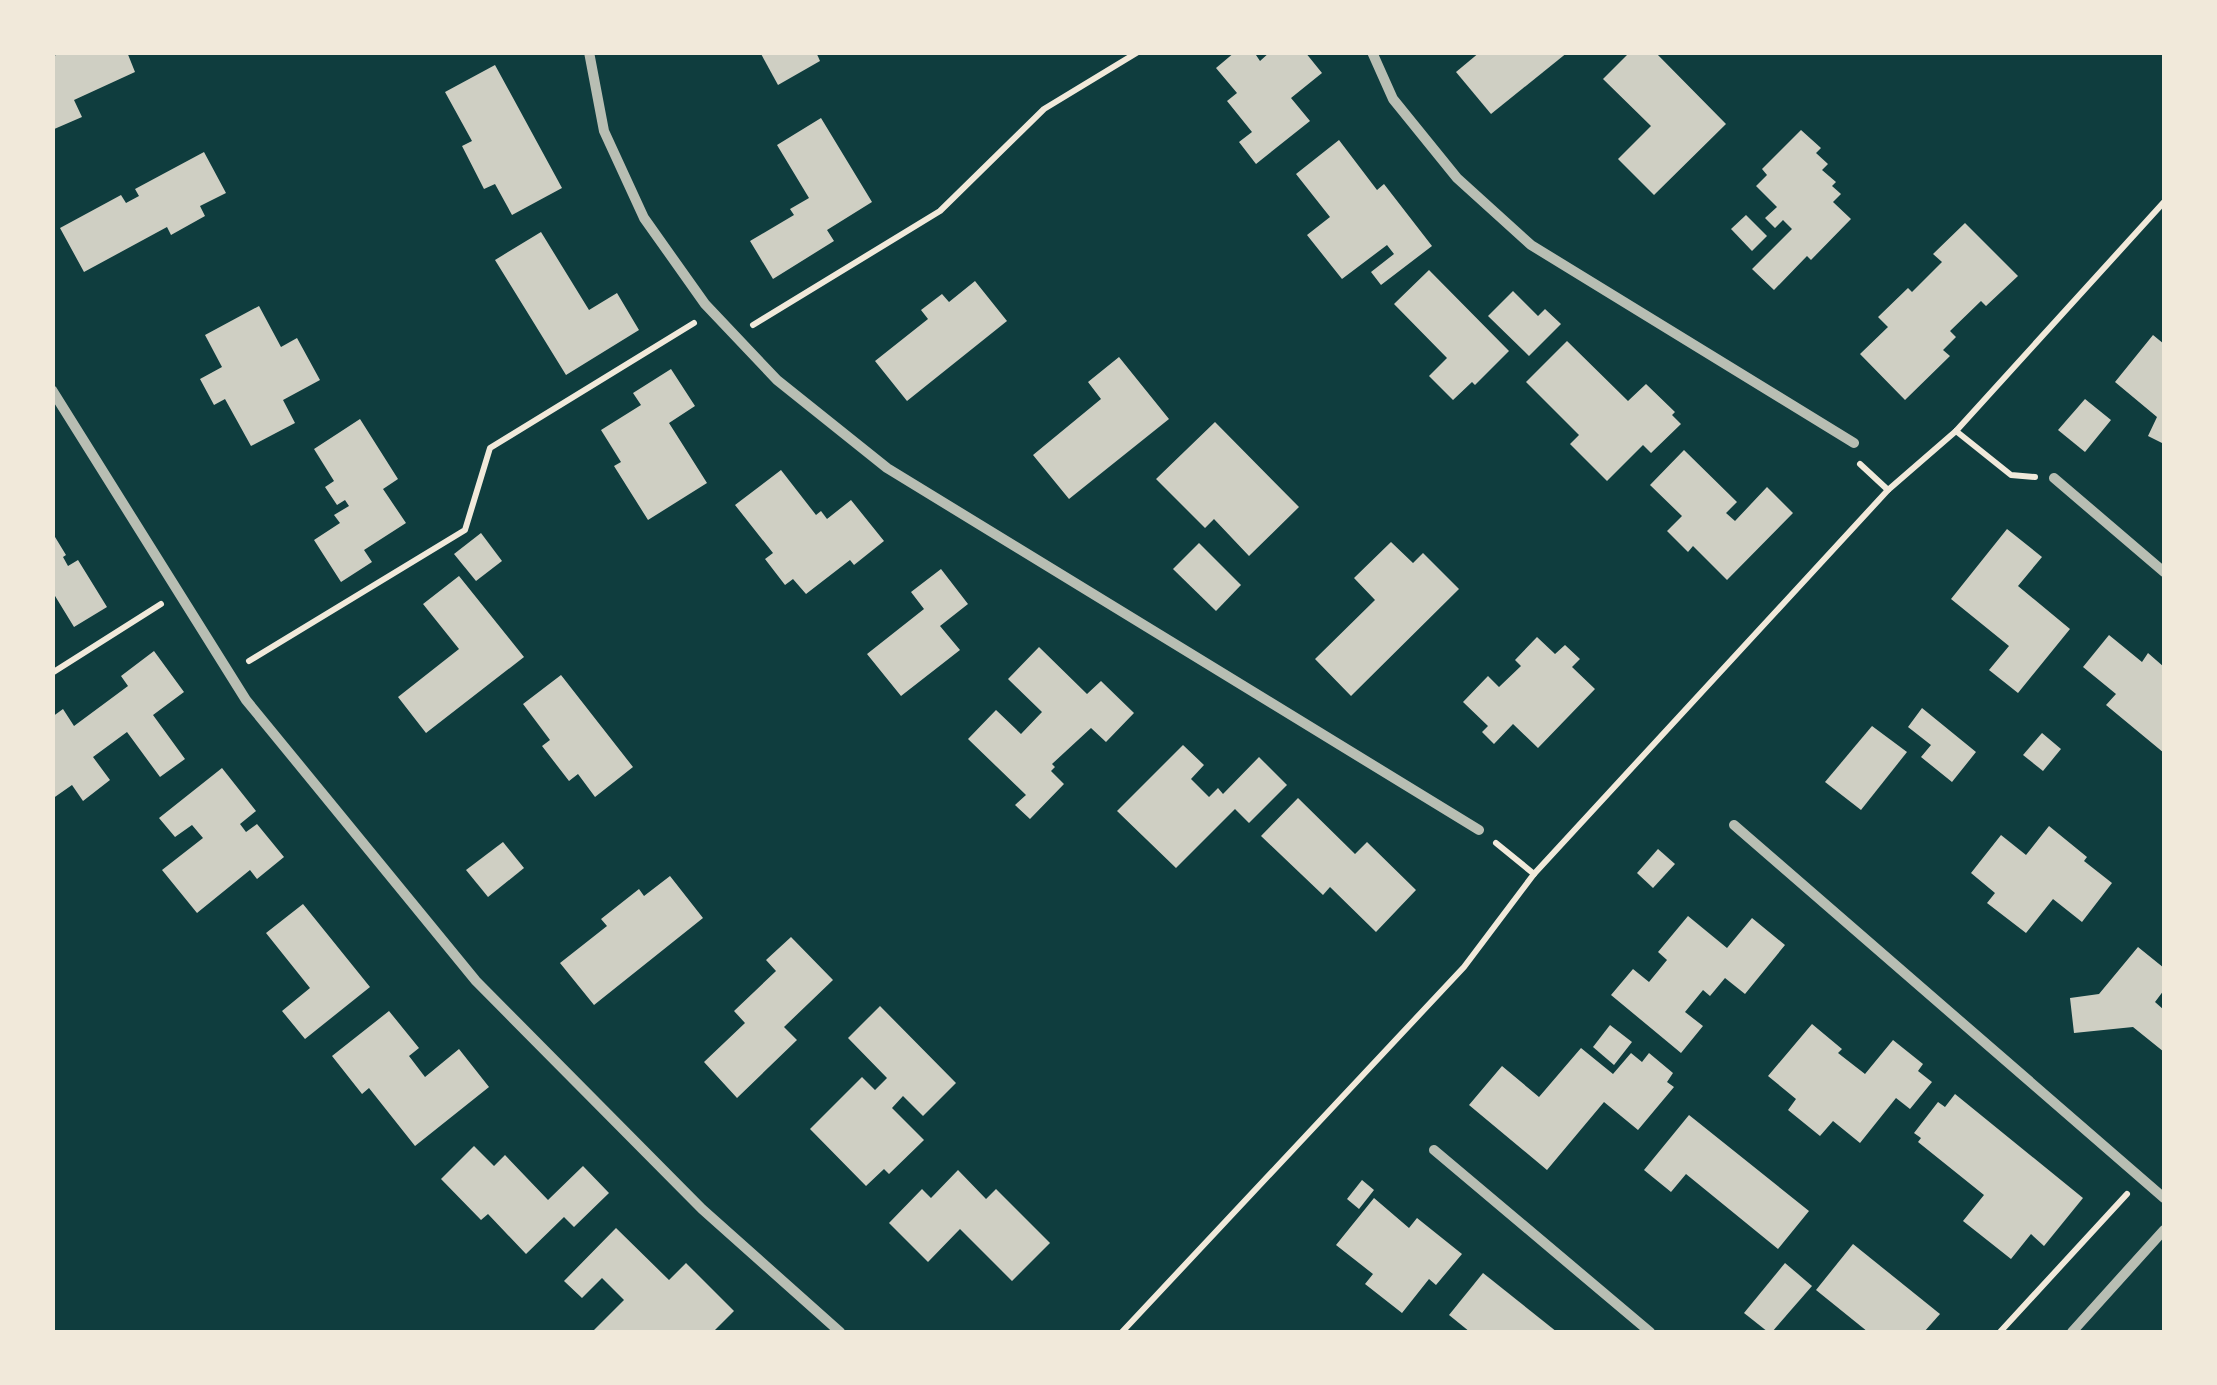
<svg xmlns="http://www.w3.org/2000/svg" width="2217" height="1385" viewBox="0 0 2217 1385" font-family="Mulish,sans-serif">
	<rect width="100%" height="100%" fill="#0f3d3e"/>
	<g fill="#cfcfc3">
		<path d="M62,52h65l8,20 -61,28 8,17 -30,13v-73z"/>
		<path d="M760,52h56l4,9 -42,24z"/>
		<path d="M1235,52h19l6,9 10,-9h35l17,21 -31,25 19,23 -54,43 -17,-22 13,-10 -25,-31 10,-8 -21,-25z"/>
		<path d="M1480,52h88l-77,62 -35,-42z"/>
		<path d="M1630,52h25l71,72 -72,71 -36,-36 33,-33 -48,-47z"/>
		<path d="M495,65l67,123 -50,27 -17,-31 -11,5 -22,-43 10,-5 -27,-49z"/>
		<path d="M821,118l51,84 -45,28 7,11 -61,38 -23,-38 44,-26 -4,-6 19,-11 -32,-53z"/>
		<path d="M1801,130l20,18 -5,5 12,11 -6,6 14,12 -4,4 9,8 -8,8 18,17 -40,41 -4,-4 -33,34 -22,-21 40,-40 -9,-9 -8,8 -10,-10 12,-11 -21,-21 11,-11 -5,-6z"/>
		<path d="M1339,140l38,50 7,-6 48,62 -51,39 -10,-13 23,-18 -7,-9 -45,34 -35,-44 23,-18 -34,-43z"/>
		<path d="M204,152l22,41 -26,13 5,10 -34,19 -4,-8 -83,45 -24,-44 61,-33 5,8 13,-7 -4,-7z"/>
		<path d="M1746,215l21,21 -15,15 -21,-22z"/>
		<path d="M1965,223l53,53 -32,30 -5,-5 -31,30 6,6 -13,13 7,6 -45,44 -45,-46 28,-27 -10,-10 30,-29 4,4 30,-30 -9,-8z"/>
		<path d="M541,232l48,78 28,-17 22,37 -73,45 -71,-115z"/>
		<path d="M1429,270l80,81 -34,34 -3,-3 -19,18 -24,-24 18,-18 -53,-54z"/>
		<path d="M975,281l32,40 -100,80 -32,-40 53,-42 -7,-9 21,-16 7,8z"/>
		<path d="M1513,291l25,25 7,-7 16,15 -32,32 -41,-40z"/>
		<path d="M259,306l22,41 16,-9 23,42 -37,20 12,23 -44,23 -26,-47 -11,6 -14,-26 22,-12 -17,-32z"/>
		<path d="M2153,335l11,9v100l-16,-8 9,-19 -42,-35z"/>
		<path d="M1567,341l61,60 18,-17 29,28 -3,3 9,9 -30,29 -8,-8 -36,36 -37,-37 9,-9 -53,-53z"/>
		<path d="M1119,357l50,62 -100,80 -36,-44 68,-56 -13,-17z"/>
		<path d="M671,369l24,37 -26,17 38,60 -59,37 -34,-54 7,-4 -20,-32 40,-25 -8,-12z"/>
		<path d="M2085,399l26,21 -26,32 -27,-22z"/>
		<path d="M360,419l38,60 -15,10 23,34 -42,27 8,12 -31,20 -27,-42 26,-17 -6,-8 15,-9 -4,-6 -8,5 -12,-18 9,-6 -20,-32z"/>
		<path d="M1215,422l84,85 -50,49 -35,-37 -9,9 -49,-49z"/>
		<path d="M1684,450l53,52 -11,11 9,8 32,-34 26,26 -66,67 -34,-34 -5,6 -21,-21 15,-15 -32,-31z"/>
		<path d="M781,470l35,45 5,-4 6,8 24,-19 33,41 -30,24 -4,-5 -44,34 -13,-15 -8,6 -20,-26 8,-6 -38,-48z"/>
		<path d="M2007,529l35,28 -24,29 52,43 -52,64 -29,-23 20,-24 -58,-47z"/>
		<path d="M52,532l14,23 -3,2 5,9 10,-6 29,47 -33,20 -22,-36z"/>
		<path d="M481,533l21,28 -26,20 -22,-27z"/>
		<path d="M1391,542l22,21 10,-10 36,36 -108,107 -36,-37 60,-59 -21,-22z"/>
		<path d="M1199,543l42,42 -25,26 -43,-42z"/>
		<path d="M941,569l27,35 -28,22 20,24 -59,46 -34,-42 57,-45 -13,-17z"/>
		<path d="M459,576l65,81 -98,76 -28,-36 61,-48 -36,-45z"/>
		<path d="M2109,635l33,27 6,-9 16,14v86l-58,-48 10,-11 -33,-27z"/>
		<path d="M1537,637l18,17 10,-9 15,14 -8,8 23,22 -57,59 -25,-24 -19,20 -12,-12 6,-6 -25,-24 25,-26 11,11 22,-21 -6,-6z"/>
		<path d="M1039,647l48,47 14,-13 33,32 -28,29 -15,-14 -39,36 3,3 -4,4 13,13 -34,35 -15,-14 11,-10 -58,-56 28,-29 25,24 21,-22 -34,-33z"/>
		<path d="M154,651l30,41 -31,23 32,44 -25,18 -33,-45 -34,25 17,23 -27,21 -11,-16 -20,14v-82l11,-8 11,17 54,-40 -7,-10z"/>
		<path d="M561,675l72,92 -38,30 -17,-23 -9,7 -27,-35 8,-6 -27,-36z"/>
		<path d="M1922,708l54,44 -24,30 -31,-25 10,-12 -23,-18z"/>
		<path d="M1872,726l35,26 -46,58 -36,-28z"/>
		<path d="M2042,733l19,16 -18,22 -20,-16z"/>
		<path d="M1183,745l21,20 -13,14 18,18 9,-9 5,6 36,-37 28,28 -38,38 -14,-14 -59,59 -59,-57z"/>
		<path d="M222,768l34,43 -16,13 6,8 11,-8 27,33 -27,22 -7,-9 -53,43 -35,-43 41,-32 -11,-13 -17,12 -16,-19z"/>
		<path d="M1298,798l57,56 12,-12 49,48 -40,42 -46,-45 -7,8 -62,-59z"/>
		<path d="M2049,826l38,31 -3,4 28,22 -30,39 -29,-23 -27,34 -39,-30 8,-10 -24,-20 30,-38 25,20z"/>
		<path d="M503,842l21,26 -36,29 -22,-27z"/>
		<path d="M1658,849l17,15 -22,24 -16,-15z"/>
		<path d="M670,876l33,42 -109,87 -34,-42 47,-37 -6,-7 38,-30 5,7z"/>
		<path d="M303,904l67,83 -65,52 -23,-28 28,-23 -44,-55z"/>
		<path d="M1688,916l39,32 25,-30 33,27 -40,49 -20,-16 -15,18 -7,-6 -18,22 18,14 -22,27 -70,-58 22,-26 16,13 18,-22 -9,-8z"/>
		<path d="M791,937l42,43 -49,47 13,13 -60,58 -33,-36 41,-39 -11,-12 42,-40 -10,-11z"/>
		<path d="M2138,947l26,21v22l-9,12 9,8v42l-31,-25 -59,6 -4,-35 29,-4z"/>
		<path d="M880,1006l76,77 -33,33 -20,-20 -11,12 32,32 -35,34 -5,-5 -18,17 -56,-57 52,-52 13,13 12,-12 -39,-40z"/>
		<path d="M389,1011l30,37 -10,8 16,21 34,-28 30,38 -74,59 -46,-58 -7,6 -30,-38z"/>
		<path d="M1812,1024l30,25 -4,4 27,21 28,-34 30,24 -5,7 14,11 -22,27 -14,-11 -36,45 -27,-22 -13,15 -32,-26 8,-11 -28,-23z"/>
		<path d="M1610,1025l22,17 -18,23 -21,-18z"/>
		<path d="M1581,1048l32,26 18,-21 11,9 7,-9 24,20 -6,9 7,5 -36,43 -34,-28 -57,68 -78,-65 33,-39 37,31z"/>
		<path d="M1955,1094l128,104 -39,48 -13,-12 -20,25 -48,-38 21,-26 -66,-53 3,-4 -7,-5 24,-31 7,5z"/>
		<path d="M1689,1115l120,96 -31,38 -92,-75 -15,18 -27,-22z"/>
		<path d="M474,1146l20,20 11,-11 43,45 35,-34 26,27 -35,34 -10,-10 -38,37 -38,-40 -7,6 -40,-41z"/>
		<path d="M958,1170l28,29 10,-10 54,54 -38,38 -52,-52 -32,33 -39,-39 33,-34 9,9z"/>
		<path d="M1362,1180l12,10 -15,19 -12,-10z"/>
		<path d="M1374,1198l35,30 8,-10 45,36 -26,31 -7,-6 -27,34 -37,-29 8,-10 -37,-29z"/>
		<path d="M616,1228l53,52 17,-17 48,48 -21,21h-121l32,-32 -22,-22 -20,20 -18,-17z"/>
		<path d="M1853,1244l87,70 -16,18h-56l-52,-42z"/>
		<path d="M1785,1263l27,23 -40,46h-4l-24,-19z"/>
		<path d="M1483,1273l74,59h-87l-21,-17z"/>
	</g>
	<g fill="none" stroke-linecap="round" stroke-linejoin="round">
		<g stroke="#f1e9da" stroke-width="6">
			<path d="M753,325l187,-114 104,-102 94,-57"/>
			<path d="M1956,431l55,44 24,2"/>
			<path d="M1860,464l28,26"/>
			<path d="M249,661l216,-131 25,-82 204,-125"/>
			<path d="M52,673l109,-69"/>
			<path d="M1496,843l38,31"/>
			<path d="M1122,1332l342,-365 70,-93 354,-384 68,-59 208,-229"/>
			<path d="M2000,1332l127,-138"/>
		</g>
		<g stroke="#b8beb3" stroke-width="10">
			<path d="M589,52l15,79 40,87 61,86 72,76 110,88 592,362"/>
			<path d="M1372,52l21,47 64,79 74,67 323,198"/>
			<path d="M52,390l194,310 230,281 226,228 138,123"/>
			<path d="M2054,478l110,94"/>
			<path d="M1734,825l430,373"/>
			<path d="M1434,1150l216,182"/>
			<path d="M2072,1332l92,-102"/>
		</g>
	</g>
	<rect width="2217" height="1385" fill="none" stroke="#f1e9da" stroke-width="110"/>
</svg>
